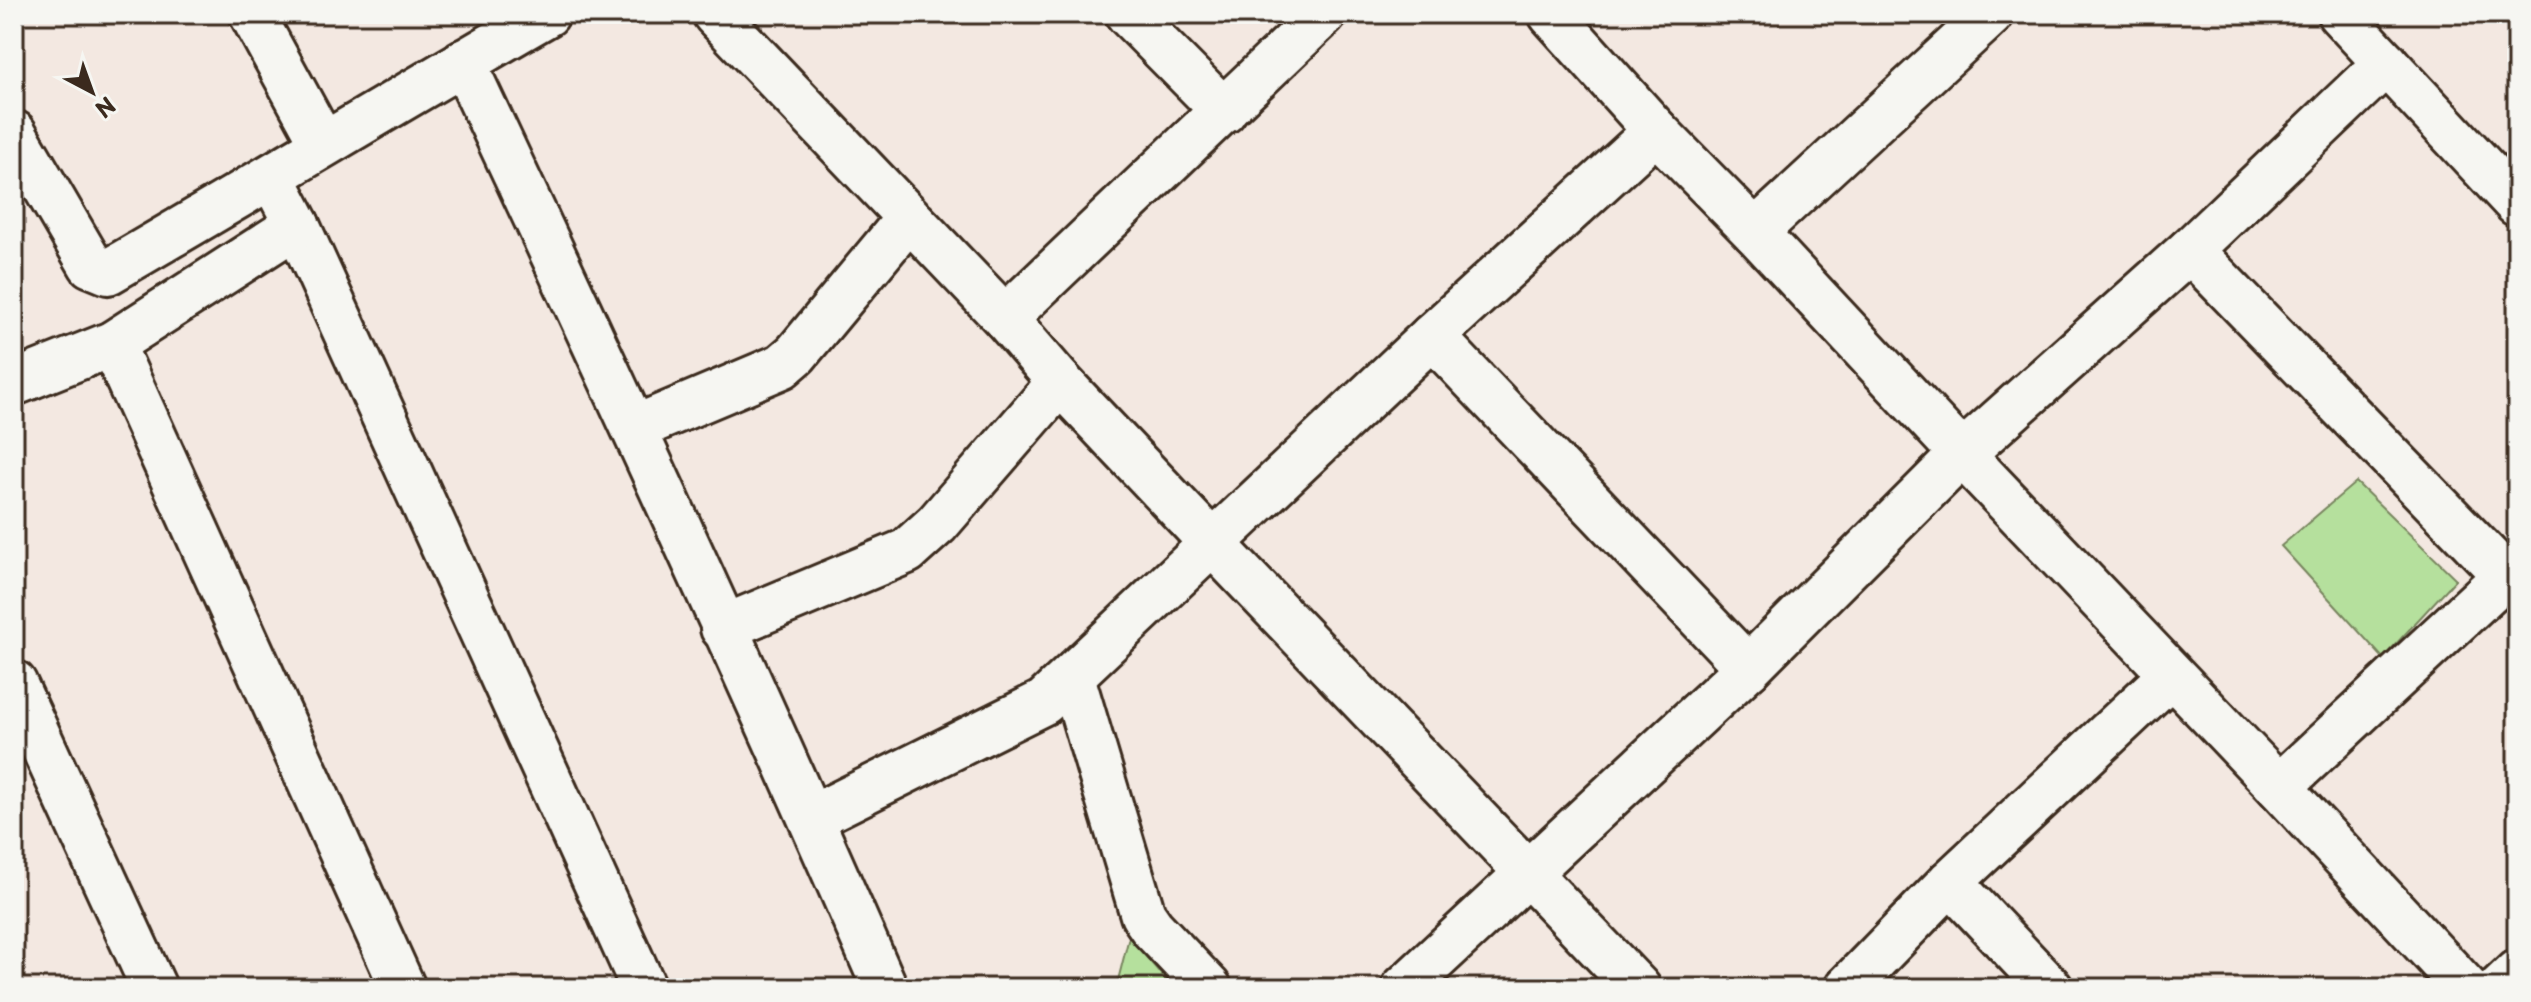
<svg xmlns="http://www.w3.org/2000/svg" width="2531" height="1002" viewBox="0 0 2531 1002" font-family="'Playpen Sans',sans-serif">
	<rect width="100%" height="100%" fill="#f3e8e1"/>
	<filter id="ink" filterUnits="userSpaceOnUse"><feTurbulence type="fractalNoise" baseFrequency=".0125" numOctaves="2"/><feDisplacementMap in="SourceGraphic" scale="16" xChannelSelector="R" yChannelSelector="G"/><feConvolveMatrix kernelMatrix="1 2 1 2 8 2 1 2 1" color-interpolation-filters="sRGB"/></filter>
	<g filter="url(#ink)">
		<g fill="#b5e09d" stroke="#78855e" stroke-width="2">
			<path d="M2356,482l100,97 -73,79 -102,-112z"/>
			<path d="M1129,937l44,51h-57z"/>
		</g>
		<path fill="#e6b09c" stroke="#3b2a1e" stroke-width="2" d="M2500,14h17v27z"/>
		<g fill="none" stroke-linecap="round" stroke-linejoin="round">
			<defs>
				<g id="minor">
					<path d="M252,14l71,130"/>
					<path d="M715,14l290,304 55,64 152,161 426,445"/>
					<path d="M1128,14l96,97"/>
					<path d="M1551,14l105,117 99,101 207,222 317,333 187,201"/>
					<path d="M2340,14l177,190"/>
					<path d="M463,62c144,307 287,615 422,926"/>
					<path d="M14,133l77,132 17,7c147,-85 291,-173 439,-258"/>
					<path d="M272,177l25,48 347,763"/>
					<path d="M1755,232l236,-218"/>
					<path d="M2190,250l316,326"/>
					<path d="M1005,318l319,-304"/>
					<path d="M1432,336l316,332"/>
					<path d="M112,344l291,644"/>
					<path d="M14,383l98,-39 185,-119"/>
					<path d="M635,428l147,-62 14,-12 112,-135"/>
					<path d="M723,628l184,-77 30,-27 123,-142"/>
					<path d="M1072,677l71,238 9,13 57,60"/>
					<path d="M14,683l140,305"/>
					<path d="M2279,787l238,-222"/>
					<path d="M811,818l233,-116 388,-366 224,-205"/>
					<path d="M1950,882l100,106"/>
					<path d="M1404,988l344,-320 214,-214 228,-204 196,-187"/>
					<path d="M1847,988l103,-106 221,-207"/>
					<path d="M2500,988l17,-16"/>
				</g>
			</defs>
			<use href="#minor" stroke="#3b2a1e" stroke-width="50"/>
			<use href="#minor" stroke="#f6f6f2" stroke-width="44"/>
		</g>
	</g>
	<rect width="2531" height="1002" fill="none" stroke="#f6f6f2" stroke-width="48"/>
	<rect x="24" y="24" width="2483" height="954" fill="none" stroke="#3b2a1e" stroke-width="3" filter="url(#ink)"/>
	<g transform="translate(92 92) rotate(139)" stroke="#f6f6f2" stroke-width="6" paint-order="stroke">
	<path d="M0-6L14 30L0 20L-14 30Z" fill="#3b2a1e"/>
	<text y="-12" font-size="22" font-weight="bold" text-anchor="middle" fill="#3b2a1e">N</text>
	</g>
</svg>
